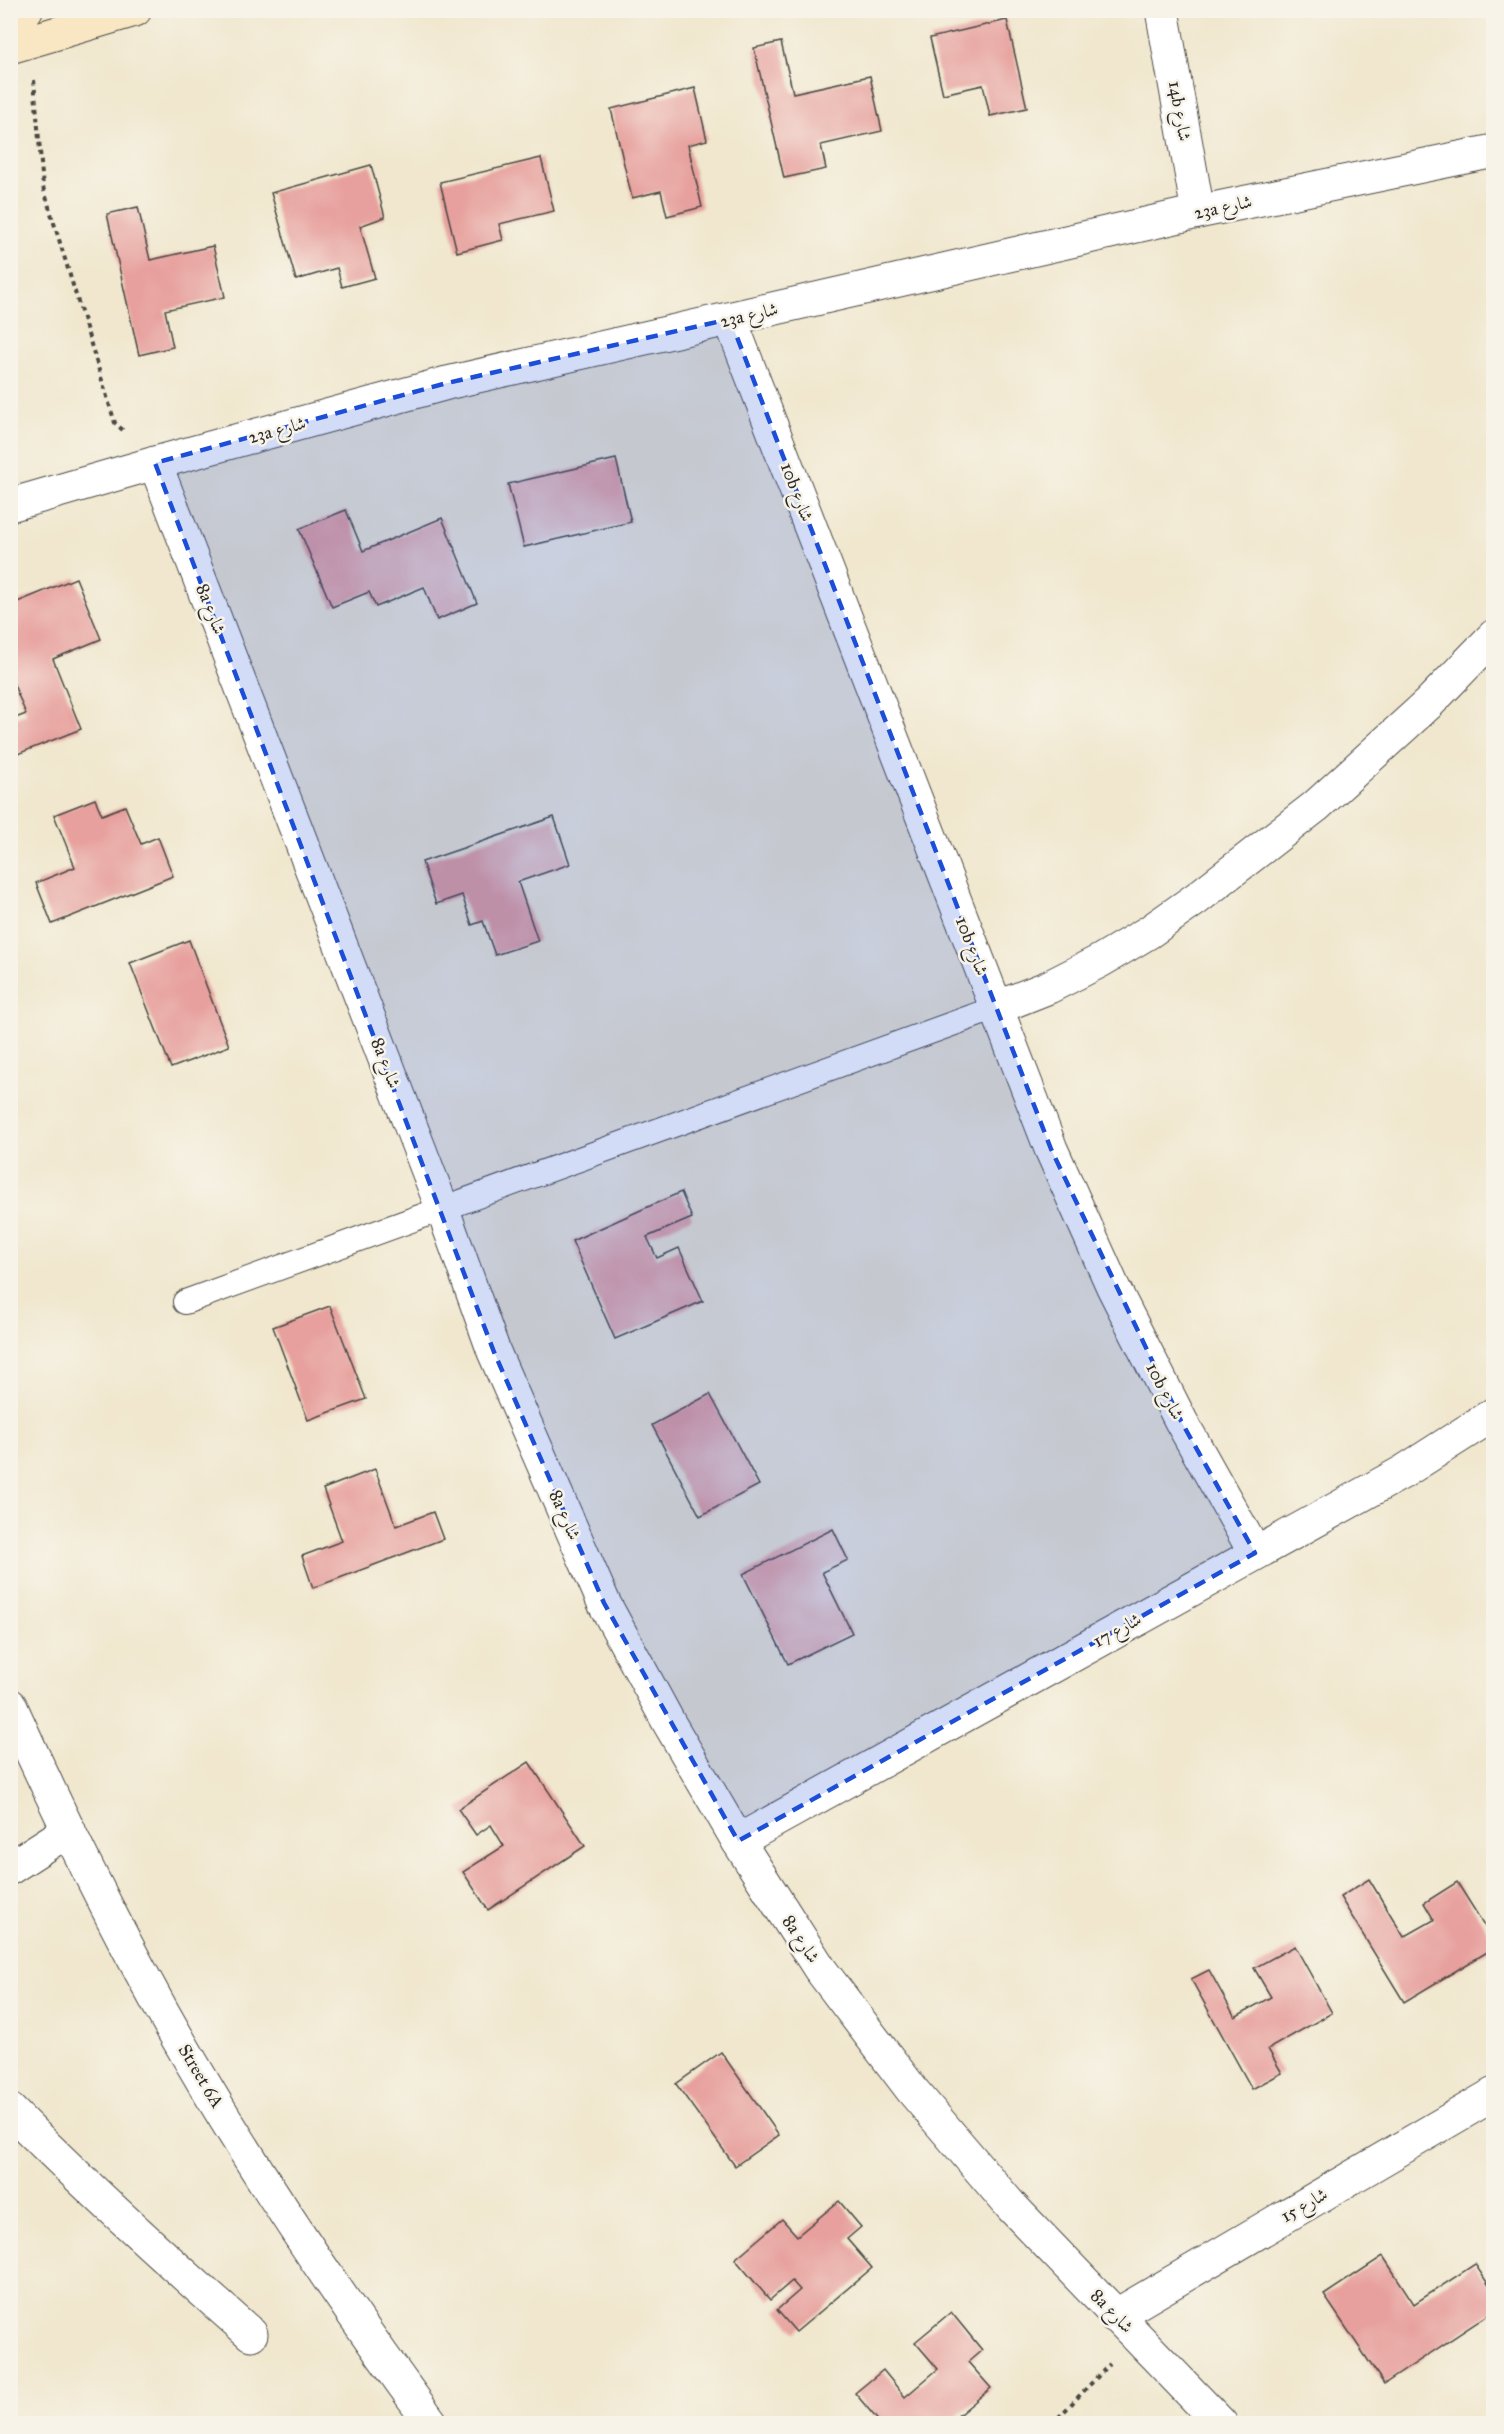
<svg xmlns="http://www.w3.org/2000/svg" width="1504" height="2434" viewBox="0 0 1504 2434" font-family="'IM FELL Great Primer',Amiri,serif">
	<rect width="100%" height="100%" fill="#f7f3e8"/>
	<filter id="ink" filterUnits="userSpaceOnUse"><feTurbulence type="fractalNoise" baseFrequency=".0167" numOctaves="2"/><feDisplacementMap in="SourceGraphic" scale="12" xChannelSelector="R" yChannelSelector="G"/><feConvolveMatrix kernelMatrix="1 2 1 2 8 2 1 2 1" color-interpolation-filters="sRGB"/></filter>
	<filter id="wash" filterUnits="userSpaceOnUse"><feTurbulence type="fractalNoise" baseFrequency=".008" numOctaves="4" result="noise"/><feDisplacementMap in="SourceGraphic" scale="24" xChannelSelector="R" yChannelSelector="G"/><feGaussianBlur stdDeviation="1.35" result="paint"/><feColorMatrix in="noise" values="0 0 0 0 0 0 0 0 0 0 0 0 0 0 0 0 0 1.4 0 .05"/><feComposite in="paint" operator="in"/></filter>
	<g filter="url(#wash)">
		<rect width="100%" height="100%" fill="#f0e7ce"/>
		<g id="blocks">
			<g fill="#e7a09d">
				<path d="M1007,20l20,88 -37,8 -7,-31 -40,9 -13,-56z"/>
				<path d="M781,42l12,51 77,-17 12,55 -61,14 5,24 -42,9 -30,-130z"/>
				<path d="M695,88l12,52 -19,5 14,62 -35,9 -6,-25 -29,7 -21,-89z"/>
				<path d="M541,158l13,53 -55,13 4,16 -46,12 -17,-70z"/>
				<path d="M371,165l14,52 -25,9 15,52 -33,9 -5,-19 -41,12 -25,-87z"/>
				<path d="M138,207l12,53 63,-14 12,51 -60,13 8,37 -34,8 -32,-141z"/>
				<path d="M616,459l15,63 -107,25 -16,-63z"/>
				<path d="M346,510l17,41 79,-33 35,85 -40,17 -13,-33 -48,20 -7,-15 -37,15 -33,-78z"/>
				<path d="M76,578l25,61 -48,20 28,70 -71,28v-37l16,-6 -16,-39v-70z"/>
				<path d="M95,799l7,16 23,-9 16,38 17,-7 15,39 -121,48 -16,-41 39,-16 -21,-52z"/>
				<path d="M554,817l16,47 -52,18 20,59 -43,14 -12,-34 -11,4 -10,-30 -26,9 -14,-42z"/>
				<path d="M189,940l40,106 -58,22 -41,-105z"/>
				<path d="M681,1192l11,26 -45,19 10,21 22,-10 24,53 -88,38 -43,-98z"/>
				<path d="M330,1306l36,93 -58,21 -35,-93z"/>
				<path d="M710,1394l49,91 -59,31 -48,-91z"/>
				<path d="M375,1469l21,57 37,-14 10,27 -130,49 -11,-32 40,-15 -19,-52z"/>
				<path d="M833,1529l15,31 -26,12 30,61 -64,31 -45,-90z"/>
				<path d="M529,1762l56,84 -97,64 -25,-38 41,-26 -13,-21 -15,10 -18,-26z"/>
				<path d="M1369,1879l35,58 30,-17 -10,-17 33,-21 37,59v7l-90,54 -64,-105z"/>
				<path d="M1295,1946l37,67 -64,36 14,24 -30,16 -61,-110 18,-9 26,47 36,-20 -17,-29z"/>
				<path d="M721,2052l58,83 -44,31 -59,-82z"/>
				<path d="M839,2201l22,26 -14,12 25,29 -76,64 -19,-22 23,-20 -8,-9 -22,19 -35,-41 47,-40 15,17z"/>
				<path d="M1383,2256l31,48 61,-40 19,29v18l-110,73 -60,-89z"/>
				<path d="M951,2312l31,38 -14,12 23,26 -43,36h-67l-26,-31 28,-23 22,27 33,-28 -23,-27z"/>
			</g>
		</g>
	</g>
	<g filter="url(#ink)">
		<use href="#blocks" fill-opacity="0" stroke="#494743" stroke-width="1.5"/>
		<g fill="none" stroke-linecap="round" stroke-linejoin="round">
			<defs>
				<path id="lane" d="M185,1302l811,-294"/>
				<g id="street">
					<path d="M1162,10l36,202"/>
					<path d="M730,319l321,830 62,138 68,134 74,132"/>
					<path d="M155,463l288,747 51,142 110,251 65,120 69,118 82,128 92,121 99,116 210,218"/>
					<path d="M10,505l145,-42 292,-80 751,-171 296,-61"/>
					<path d="M996,1008l53,-21 51,-26 49,-29 47,-33 120,-93 112,-102 66,-68"/>
					<path d="M10,1705c41,91 85,182 132,269 84,157 184,306 290,450"/>
					<path d="M738,1841l665,-369 91,-58"/>
					<path d="M10,1868l59,-38"/>
					<path d="M10,2110c77,78 158,151 241,224"/>
					<path d="M1115,2316l379,-222"/>
				</g>
				<g id="secondary">
					<path d="M10,15l16,-5"/>
					<path d="M10,47l125,-37"/>
				</g>
			</defs>
			<use href="#lane" stroke="#494743" stroke-width="26"/>
			<use href="#street" stroke="#494743" stroke-width="35"/>
			<use href="#secondary" stroke="#494743" stroke-width="35"/>
			<g stroke="#494743" stroke-width="4" stroke-dasharray="4.5 4.5" stroke-linecap="butt">
				<path d="M34,80l9,107 72,236 10,9"/>
				<path d="M1052,2424l58,-60"/>
			</g>
			<use href="#lane" stroke="#fff" stroke-width="24"/>
			<use href="#street" stroke="#fff" stroke-width="33"/>
			<use href="#secondary" stroke="#f9e7c3" stroke-width="33"/>
		</g>
	</g>
	<path fill="#1d4ed8" fill-opacity="0.2" stroke="#1d4ed8" stroke-width="4.5" stroke-dasharray="12 8" stroke-linejoin="round" d="M730,319l321,830 130,272 74,132 -517,288 -134,-238 -110,-251 -339,-889 292,-80z"/>
	<g text-anchor="middle" stroke-width="5" stroke-linejoin="round" paint-order="stroke">
		<g font-size="18" fill="#2b2b2b" stroke="#f7f3e8">
			<text transform="translate(1180 111) rotate(80)" y="6">14b شارع</text>
			<text transform="translate(1223 207) rotate(-12)" y="6">23a شارع</text>
			<text transform="translate(749 315) rotate(-13)" y="6">23a شارع</text>
			<text transform="translate(277 430) rotate(-15)" y="6">23a شارع</text>
			<text transform="translate(797 492) rotate(69)" y="6">10b شارع</text>
			<text transform="translate(211 609) rotate(69)" y="6">8a شارع</text>
			<text transform="translate(972 946) rotate(69)" y="6">10b شارع</text>
			<text transform="translate(386 1063) rotate(69)" y="6">8a شارع</text>
			<text transform="translate(1165 1391) rotate(63)" y="6">10b شارع</text>
			<text transform="translate(565 1515) rotate(66)" y="6">8a شارع</text>
			<text transform="translate(1117 1630) rotate(-29)" y="6">شارع 17</text>
			<text transform="translate(801 1939) rotate(57)" y="6">8a شارع</text>
			<text transform="translate(201 2076) rotate(59)" y="6">Street 6A</text>
			<text transform="translate(1304 2205) rotate(-30)" y="6">شارع 15</text>
			<text transform="translate(1112 2311) rotate(46)" y="6">8a شارع</text>
		</g>
	</g>
	<rect width="1504" height="2434" fill="none" stroke="#f7f3e8" stroke-width="36"/>
</svg>
